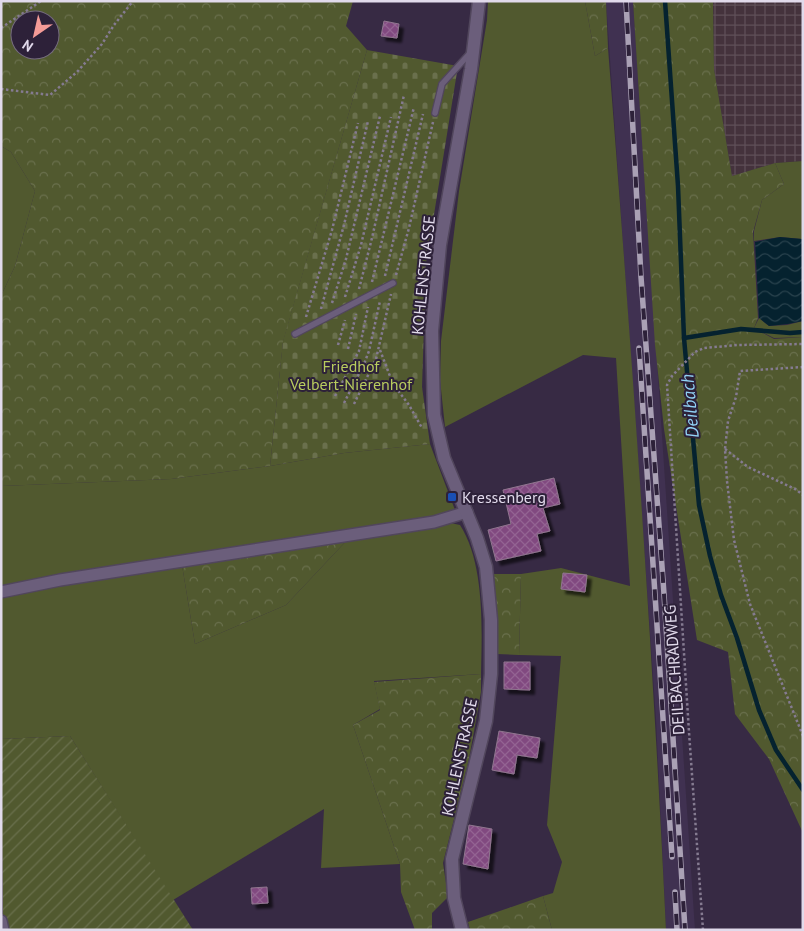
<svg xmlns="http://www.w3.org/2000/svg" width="804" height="931" viewBox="0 0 804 931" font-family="'PT Sans',sans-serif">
	<defs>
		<pattern id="industrial-grid" width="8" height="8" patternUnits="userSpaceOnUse" patternTransform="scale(1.25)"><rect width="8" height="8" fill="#44323c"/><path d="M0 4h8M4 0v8" fill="none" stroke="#5f4f58"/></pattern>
		<pattern id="forest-crowns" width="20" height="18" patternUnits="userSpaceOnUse" patternTransform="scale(1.25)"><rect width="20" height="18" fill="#51592f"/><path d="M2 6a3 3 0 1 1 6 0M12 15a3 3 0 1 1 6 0" fill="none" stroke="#6a704d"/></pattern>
		<pattern id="cemetery-stones" width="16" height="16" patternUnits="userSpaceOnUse" patternTransform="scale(1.25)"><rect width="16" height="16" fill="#51592f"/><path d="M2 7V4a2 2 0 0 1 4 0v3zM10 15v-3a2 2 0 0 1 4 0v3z" fill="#6a704d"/></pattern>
		<pattern id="garden-furrows" width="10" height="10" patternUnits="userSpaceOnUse" patternTransform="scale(1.25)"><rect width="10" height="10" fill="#51592f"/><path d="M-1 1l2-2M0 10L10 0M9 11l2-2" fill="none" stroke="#6a704d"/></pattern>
		<pattern id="water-waves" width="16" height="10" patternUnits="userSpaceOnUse" patternTransform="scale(1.25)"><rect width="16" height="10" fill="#05222f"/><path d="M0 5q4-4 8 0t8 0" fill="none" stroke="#29424d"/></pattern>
		<pattern id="building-cross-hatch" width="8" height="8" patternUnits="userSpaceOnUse" patternTransform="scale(1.25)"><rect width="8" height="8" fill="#814980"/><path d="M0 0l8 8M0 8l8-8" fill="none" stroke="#936392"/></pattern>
		<filter id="shadow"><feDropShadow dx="4.5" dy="4.5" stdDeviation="1" flood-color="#0009"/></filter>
	</defs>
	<rect width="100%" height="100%" fill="#372a44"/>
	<path fill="url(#industrial-grid)" d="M713,1h90v160l-28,2 -43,13 -18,-107z"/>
	<path fill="#403151" d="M606,1h27l62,929h-29l-10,-211z"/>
	<g fill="#51592f">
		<path d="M488,1h97l10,55 13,-8c23,293 44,587 58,882h-114l-9,-34 10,-3 9,-31 -15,-37 14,-169 -42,-1 2,-81 40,-6 69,18 -14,-228 -33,-3 -138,72 -5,-47 1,-39 18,-150 28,-171z"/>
		<path d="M1,146l10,6 24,39 -20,75 -14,30z"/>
		<path d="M803,161v82l-1,-4 -22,-2 -26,4v-10l8,-31 22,-16 -9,-21z"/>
		<path d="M759,318l10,8 18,-1 16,-4v16l-29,1 -20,-10z"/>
		<path d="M430,444l25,66 -32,10 -422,68v-102l170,-7 99,-13 74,-13z"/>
		<path d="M446,522l14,3c25,39 22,104 21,149l-107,7 6,28 -27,16 47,139 -79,4 3,-59 -151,91 -103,-164 -69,3v-143l181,-31 13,79 91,-39 62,-66z"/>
	</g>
	<g fill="url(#forest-crowns)" fill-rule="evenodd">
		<path d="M1,1h352l-7,25 21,24 -84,292 -13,124 -99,13 -170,7v-190l14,-30 20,-75 -24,-39 -10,-6zM20,20h30v30h-30z"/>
		<path d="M585,1h21l2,47 -13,8z"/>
		<path d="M633,1h80l1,68 18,107 43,-13 9,21 -22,16 -9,32 5,86 -4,10 20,11 29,-2v496l-34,-74 -34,-45 -7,-62 -31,-12 -33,-211 -9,-84z"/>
		<path d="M348,539l-62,66 -91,39 -13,-79z"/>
		<path d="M494,574h27l-2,81 -22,-1z"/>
		<path d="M481,674v18l-12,67 -26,104 5,34 -16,16v17h-17l-14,-38 -1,-28 -47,-139 27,-15 -6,-28z"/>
		<path d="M543,896l9,34h-82l-2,-8z"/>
	</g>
	<path fill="url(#cemetery-stones)" d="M367,50l91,16 -32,198 -4,123 8,57 -86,9 -74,13 13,-125z"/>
	<path fill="url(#garden-furrows)" d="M70,736l123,194h-187l-3,-8 -2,-183z"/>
	<path fill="url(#water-waves)" d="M780,237l22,2 1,82 -15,3 -19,2 -10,-8 -4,-76z"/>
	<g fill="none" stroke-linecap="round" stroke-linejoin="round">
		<g stroke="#05222f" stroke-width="4.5">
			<path d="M665,1l13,185 6,152 15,167 11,51 11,39 16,43 22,72 17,40 27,40"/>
			<path d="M684,338l57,-9 49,4 13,-1"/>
		</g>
	</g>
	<g fill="url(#building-cross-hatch)" stroke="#90768f" filter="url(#shadow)">
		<path d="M384,21l15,3 -2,14 -16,-2z"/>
		<path d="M554,478l6,26 -17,4 7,23 -13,3 4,17 -45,10 -8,-31 23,-6 -8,-34z"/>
		<path d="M563,573l24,2 -2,17 -24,-3z"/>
		<path d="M504,662h26v28l-26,-1z"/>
		<path d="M499,731l41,7 -3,20 -20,-3 -3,19 -22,-4z"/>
		<path d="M469,825l23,4 -4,40 -25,-5z"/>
		<path d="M267,887l1,16 -16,1 -1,-16z"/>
	</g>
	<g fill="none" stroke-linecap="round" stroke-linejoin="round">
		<defs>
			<g id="lane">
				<path d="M435,113l7,-29 29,-32"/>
				<path d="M295,334l98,-51"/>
			</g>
			<g id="street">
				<path d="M1,592l59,-12 374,-58 33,-10"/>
				<path d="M1,921l2,9"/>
			</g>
			<path id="secondary" d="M462,930l-8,-32 -2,-39 34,-138 5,-47v-54l-5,-53 -9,-29 -33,-80 -10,-43 -2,-84 8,-86 31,-176 8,-68"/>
		</defs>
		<use href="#lane" stroke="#51465c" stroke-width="8"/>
		<use href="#street" stroke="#51465c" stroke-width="14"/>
		<use href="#secondary" stroke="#51465c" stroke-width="15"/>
		<g stroke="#857b91" stroke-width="2.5" stroke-dasharray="2.5 2.5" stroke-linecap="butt">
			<path d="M1,28l40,-27"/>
			<path d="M1,89l49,6 27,-23 25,-28 12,-19 19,-24"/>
			<path d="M396,275l13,-47 24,-106"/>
			<path d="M385,276l38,-162"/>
			<path d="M372,282l42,-175"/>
			<path d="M359,289l13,-51 32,-143"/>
			<path d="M345,297l16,-52 30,-128"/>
			<path d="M332,303l14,-44 34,-143"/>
			<path d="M321,309l23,-84 24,-104"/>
			<path d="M306,317l26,-87 26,-107"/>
			<path d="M338,345l7,-25"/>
			<path d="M348,349l8,-35"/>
			<path d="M380,350l13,34 16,21 13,23"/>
			<path d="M803,367l-63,4 -4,26 -8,24 -3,28 2,32 7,59 16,64 53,132"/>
			<path d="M335,396l24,-45 9,-44"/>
			<path d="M344,403l20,-39 5,-13 11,-50"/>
			<path d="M354,404l22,-45 15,-65"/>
			<path d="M725,449l23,18 47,22 8,6"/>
			<path d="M703,930l-14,-198 -22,-347 5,-9 23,-24 9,-4 34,-3 65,-1"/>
		</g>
		<use href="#lane" stroke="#6b5e7b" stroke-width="5.5"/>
		<use href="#street" stroke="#6b5e7b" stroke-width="11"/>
		<use href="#secondary" stroke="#6b5e7b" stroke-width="12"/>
		<defs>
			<g id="rail">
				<path d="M626,1l15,276 23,317 21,336"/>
				<path d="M639,348l33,509"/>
				<path d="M675,892l2,38"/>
			</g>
		</defs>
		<use href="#rail" stroke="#aaa1b5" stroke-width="5.5"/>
		<use href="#rail" stroke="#2d2139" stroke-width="4" stroke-dasharray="11" stroke-linecap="butt"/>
	</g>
	<rect fill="#1a4fb4" stroke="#2d2139" stroke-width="2" x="447" y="492" width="10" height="10" rx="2.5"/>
	<g text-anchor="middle" stroke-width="4" stroke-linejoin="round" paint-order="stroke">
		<g font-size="16" fill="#e1daeb" stroke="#2d2139">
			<text transform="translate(423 275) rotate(-84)" y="6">KOHLENSTRASSE</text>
			<text transform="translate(674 670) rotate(-94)" y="6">DEILBACHRADWEG</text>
			<text transform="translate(459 757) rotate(-78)" y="6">KOHLENSTRASSE</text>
		</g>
		<g font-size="16" fill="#b8cc5e" stroke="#2d2139">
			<text x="351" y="372">Friedhof<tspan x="351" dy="18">Velbert-Nierenhof</tspan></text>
		</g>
		<g font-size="16" fill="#e1daeb" stroke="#2d2139" text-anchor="start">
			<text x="462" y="503">Kressenberg</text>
		</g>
		<g font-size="18" font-style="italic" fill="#91d2f5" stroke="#2d2139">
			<text transform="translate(690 406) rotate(-95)" y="6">Deilbach</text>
		</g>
	</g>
	<rect width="804" height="931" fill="none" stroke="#e1daeb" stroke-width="5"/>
	<g transform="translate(35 35) rotate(214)"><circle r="24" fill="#2d2139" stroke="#756b80"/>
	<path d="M0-4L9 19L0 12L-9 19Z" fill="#f59b97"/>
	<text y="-8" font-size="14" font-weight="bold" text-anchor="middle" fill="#e1daeb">N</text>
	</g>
</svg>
